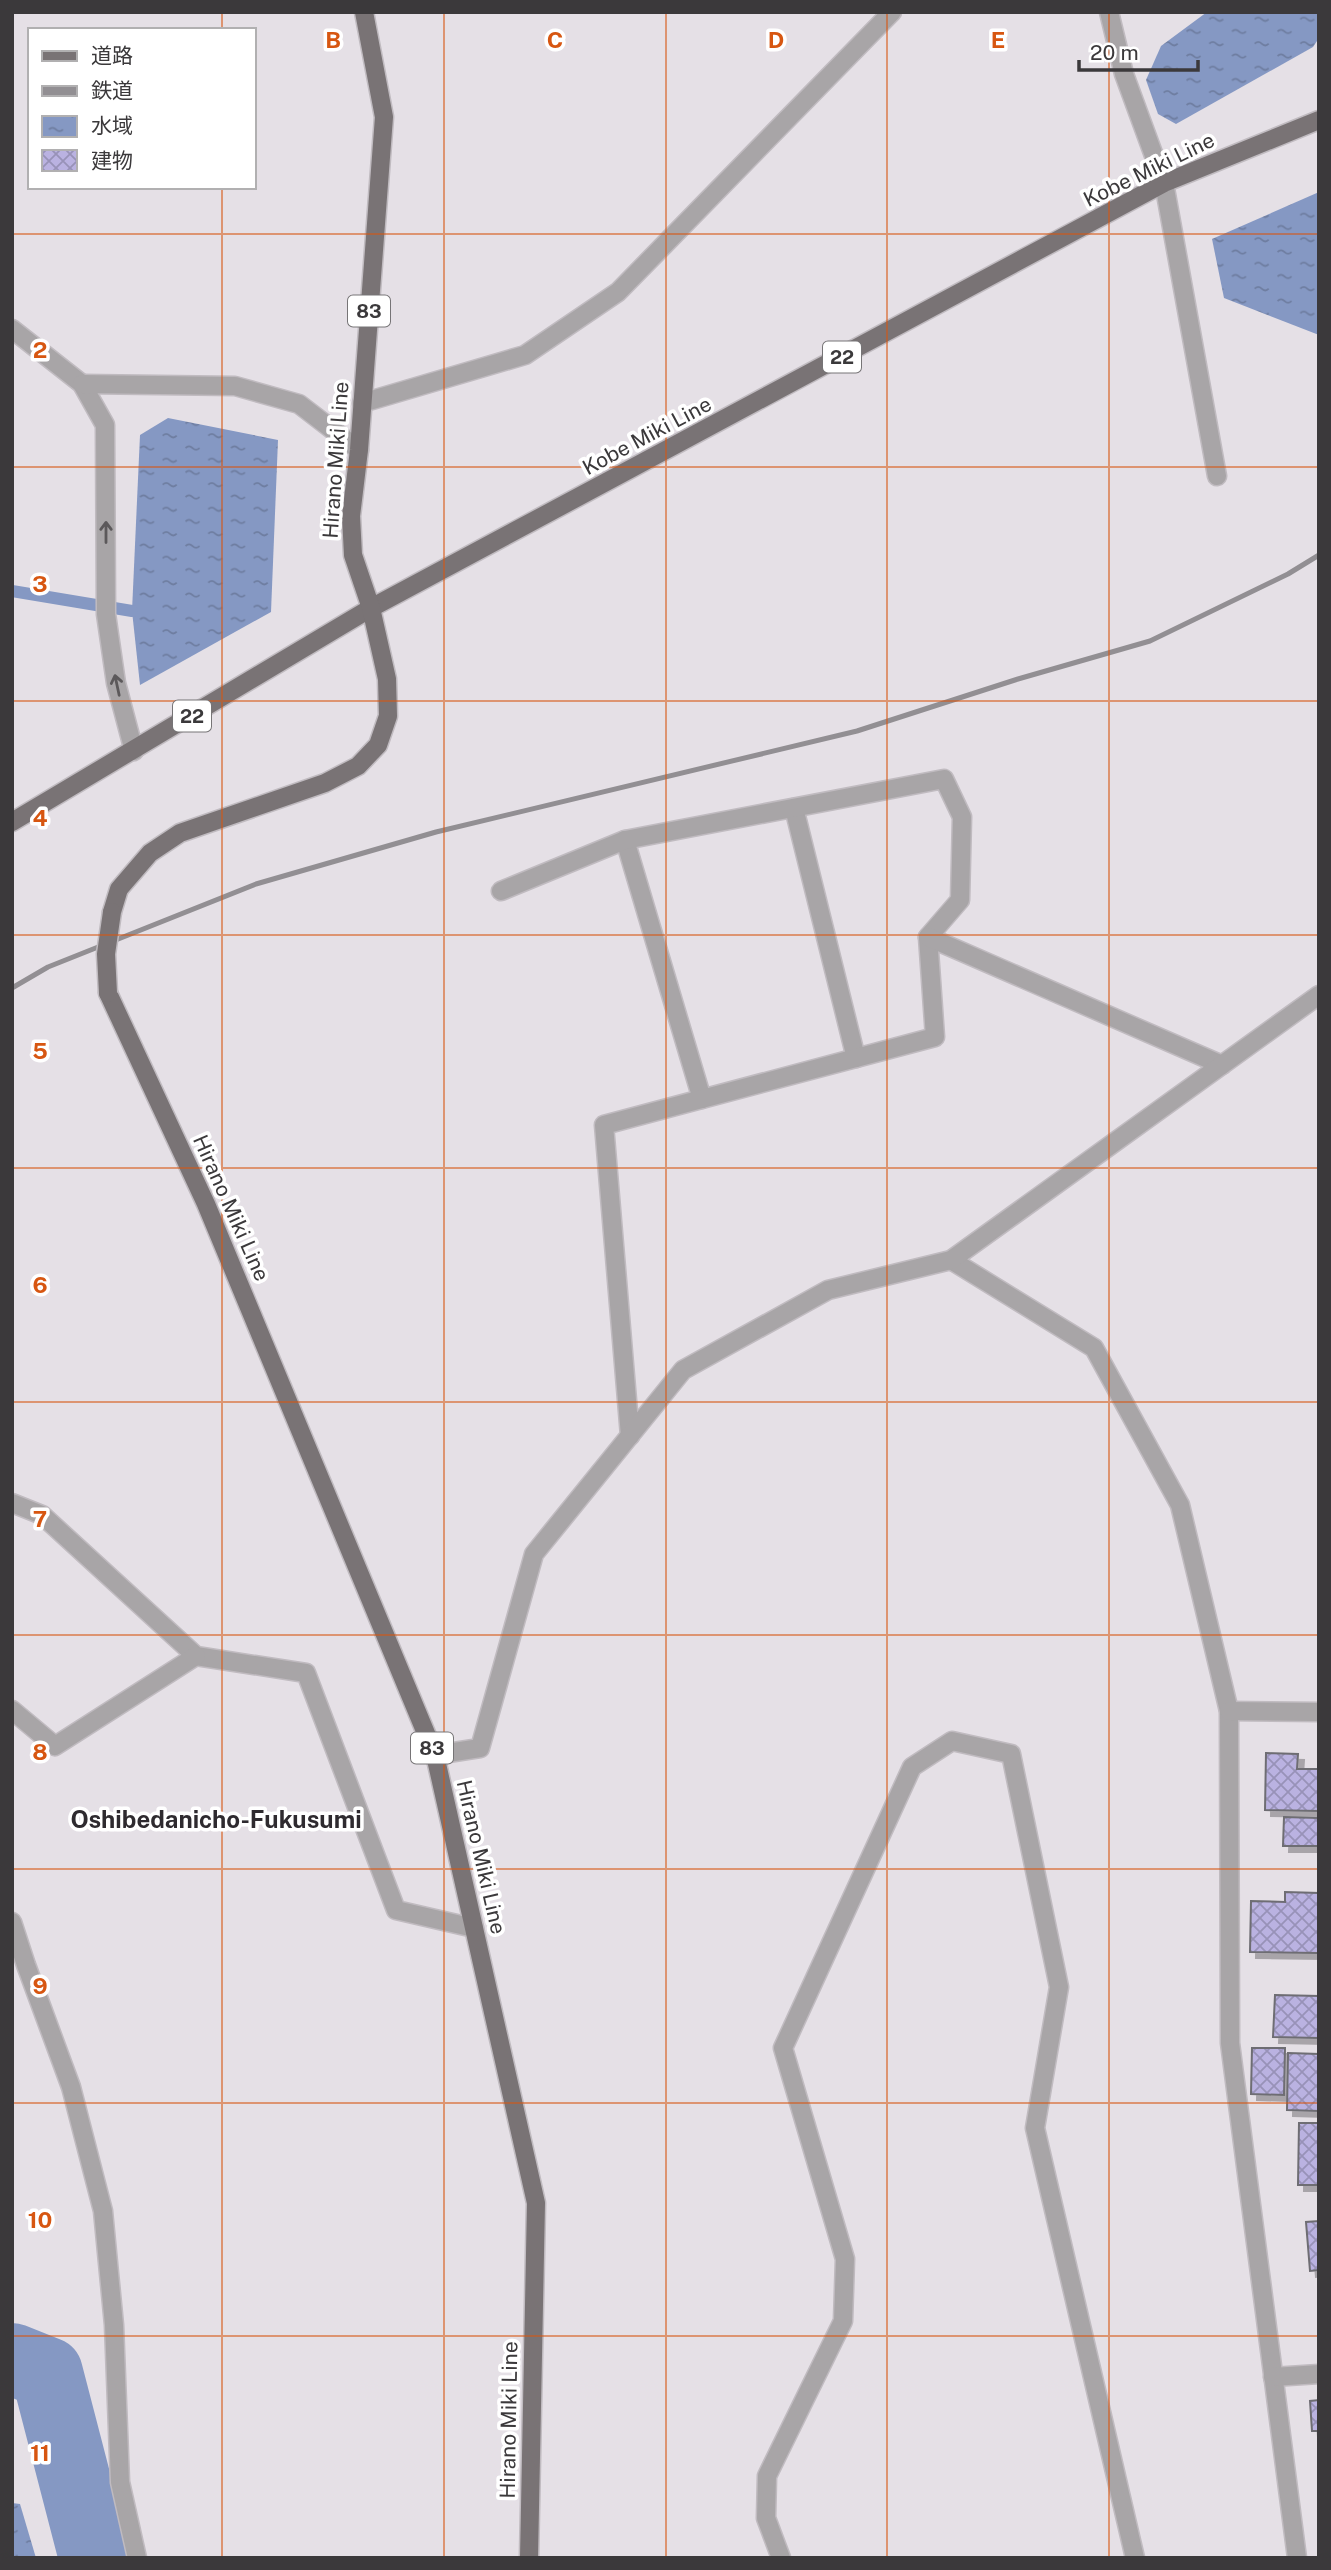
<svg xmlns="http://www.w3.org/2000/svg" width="1331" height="2570" viewBox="0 0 1331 2570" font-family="'Public Sans','Noto Sans JP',sans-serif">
	<defs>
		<pattern id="water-ripples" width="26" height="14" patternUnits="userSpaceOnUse" patternTransform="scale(1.75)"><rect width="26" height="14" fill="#8598c3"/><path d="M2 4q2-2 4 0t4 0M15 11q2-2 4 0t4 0" fill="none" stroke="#6e7da0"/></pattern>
		<pattern id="building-cross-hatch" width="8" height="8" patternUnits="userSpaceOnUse" patternTransform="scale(1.75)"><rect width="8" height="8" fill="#bab2e1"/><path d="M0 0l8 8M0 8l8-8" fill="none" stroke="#9892b8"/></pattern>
		<filter id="shadow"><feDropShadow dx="6" dy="6" stdDeviation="0" flood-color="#0004"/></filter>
	</defs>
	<rect width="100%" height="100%" fill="#e5e0e6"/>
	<g fill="url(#water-ripples)">
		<path d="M1207,12h112v26l-6,9 -137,77 -18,-10 -12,-34 15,-34z"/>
		<path d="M1319,192v143l-95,-37 -12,-59z"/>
		<path d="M168,418l110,22 -7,172 -131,73 -8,-74 8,-176z"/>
		<path d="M12,2503l8,1 16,54h-24z"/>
	</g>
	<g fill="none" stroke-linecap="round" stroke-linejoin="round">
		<path stroke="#8598c3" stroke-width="12" d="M12,591l120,20"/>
		<path stroke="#8598c3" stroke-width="72" d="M12,2359l35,14 48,185"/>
	</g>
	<g fill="url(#building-cross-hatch)" stroke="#6e6d73" stroke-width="2" filter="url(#shadow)">
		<path d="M1266,1753l32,1 -1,15h22v42l-54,-1z"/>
		<path d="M1284,1817l35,1v28h-36z"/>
		<path d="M1285,1892l34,1 -1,60 -68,-1 1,-51 34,1z"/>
		<path d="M1275,1995l44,1v42l-46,-1z"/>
		<path d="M1252,2048h33l-1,47 -33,-1z"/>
		<path d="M1288,2053l31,1v57l-32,-1z"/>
		<path d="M1299,2123h20v62h-21z"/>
		<path d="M1319,2221v49l-9,1 -4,-49z"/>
		<path d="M1319,2400v31h-7l-2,-30z"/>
	</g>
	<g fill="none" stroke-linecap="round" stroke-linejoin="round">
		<defs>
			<g id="minor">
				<path d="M1109,12l15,62 40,109 53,293"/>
				<path d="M12,329l70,55 23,41 1,189 10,69 18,68"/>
				<path d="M82,384l153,2 64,18 60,46"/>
				<path d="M362,403l163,-48 93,-63 274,-280"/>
				<path d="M794,808l62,250"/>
				<path d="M625,840l77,259"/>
				<path d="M501,891l124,-51 319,-61 18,38 -2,83 -32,37 7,100 -331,88 26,311"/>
				<path d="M928,937l294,128"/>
				<path d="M951,1260l143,88 86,157 49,206 1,332 67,515"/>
				<path d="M12,1503l30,12 154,141 110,17 90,237 78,18"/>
				<path d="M12,1710l43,36 141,-90"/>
				<path d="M1229,1711l90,1"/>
				<path d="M435,1755l45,-7 54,-194 149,-184 145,-80 123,-30 368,-265"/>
				<path d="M12,1922l14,43 45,122 32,124 11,114 6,157 17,76"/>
				<path d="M1273,2377l46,-3"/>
				<path d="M781,2558l-15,-40 1,-42 76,-155 2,-62 -62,-211 129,-281 40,-26 59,13 48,233 -24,141 100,430"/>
			</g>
			<g id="primary">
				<path d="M12,822l359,-214 793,-425 155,-63"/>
				<path d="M112,912l7,-23 31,-36 30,-20 145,-50 33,-17 20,-21 10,-29 -1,-37 -16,-71 -18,-53 -2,-39 8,-66 25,-333 -20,-105"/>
				<path d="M108,993l98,211 229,551 101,448 -7,355"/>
			</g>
		</defs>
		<use href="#minor" stroke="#c0bbc0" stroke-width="21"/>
		<use href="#primary" stroke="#c0bbc0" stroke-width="21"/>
		<use href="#minor" stroke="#a8a5a7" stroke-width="18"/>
		<use href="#primary" stroke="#797375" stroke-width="18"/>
		<path stroke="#928f93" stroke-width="5" d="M12,988l36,-21 208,-83 180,-52 421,-101 161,-52 132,-38 138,-67 31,-19"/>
		<defs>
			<path id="primary-bridge" d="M108,993l-2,-39 6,-42"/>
		</defs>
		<use href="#primary-bridge" stroke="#c0bbc0" stroke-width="21" stroke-linecap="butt"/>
		<use href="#primary-bridge" stroke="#797375" stroke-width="18"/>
	</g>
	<defs><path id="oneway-shaft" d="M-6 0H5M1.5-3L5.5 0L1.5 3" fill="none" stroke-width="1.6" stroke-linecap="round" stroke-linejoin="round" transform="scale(1.75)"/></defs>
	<g stroke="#5c595b">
		<use href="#oneway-shaft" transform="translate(106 532) rotate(-90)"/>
		<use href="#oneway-shaft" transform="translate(117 685) rotate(-102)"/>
	</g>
	<path fill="none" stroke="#d75611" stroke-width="2" stroke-opacity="0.55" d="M222,12v18M444,12v2546M666,12v2546M887,12v2546M1109,12v2546M222,187v2371M12,234h1307M12,467h1307M12,701h1307M12,935h1307M12,1168h1307M12,1402h1307M12,1635h1307M12,1869h1307M12,2103h1307M12,2336h1307"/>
	<g text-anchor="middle" stroke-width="7" stroke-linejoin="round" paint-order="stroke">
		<g fill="#fff" stroke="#767476" stroke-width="2">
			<rect x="348" y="295.5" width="42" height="31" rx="5"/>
			<rect x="823" y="341.5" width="38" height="31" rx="5"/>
			<rect x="173" y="700.5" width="38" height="31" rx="5"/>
			<rect x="411" y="1732.5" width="42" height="31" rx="5"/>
		</g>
		<g font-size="19" font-weight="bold" fill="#3b393b">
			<text x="369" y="318">83</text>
			<text x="842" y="364">22</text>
			<text x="192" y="723">22</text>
			<text x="432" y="1755">83</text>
		</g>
		<g font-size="21" fill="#3b393b" stroke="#fff">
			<text transform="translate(1149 170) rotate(-26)" y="7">Kobe Miki Line</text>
			<text transform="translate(647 436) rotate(-28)" y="7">Kobe Miki Line</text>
			<text transform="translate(336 460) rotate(-86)" y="7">Hirano Miki Line</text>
			<text transform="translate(231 1208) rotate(66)" y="7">Hirano Miki Line</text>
			<text transform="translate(481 1857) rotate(77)" y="7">Hirano Miki Line</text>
			<text transform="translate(509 2420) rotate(-89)" y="7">Hirano Miki Line</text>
		</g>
		<g font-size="24" font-weight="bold" fill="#2e2a2f" stroke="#fff">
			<text x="216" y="1828">Oshibedanicho-Fukusumi</text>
		</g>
	</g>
	<g font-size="23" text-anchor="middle" font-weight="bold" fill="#d75611" stroke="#fff" stroke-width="7" stroke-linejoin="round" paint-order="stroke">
		<text x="333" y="48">B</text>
		<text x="555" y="48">C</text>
		<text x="776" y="48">D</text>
		<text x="998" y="48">E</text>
		<text x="40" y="358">2</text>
		<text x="40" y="592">3</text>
		<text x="40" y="826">4</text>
		<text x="40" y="1059">5</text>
		<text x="40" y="1293">6</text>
		<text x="40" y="1527">7</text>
		<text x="40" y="1760">8</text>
		<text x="40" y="1994">9</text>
		<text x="40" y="2228">10</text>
		<text x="40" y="2461">11</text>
	</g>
	<rect width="1331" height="2570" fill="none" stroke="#3b393b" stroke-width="28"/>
	<rect x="28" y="28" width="228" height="161" fill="#ffffff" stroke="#b1b0b1" stroke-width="2"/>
	<rect x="42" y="51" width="35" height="10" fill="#797375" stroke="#b1b0b1" stroke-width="2"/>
	<text x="91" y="63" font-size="21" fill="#3b393b">道路</text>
	<rect x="42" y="86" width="35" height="10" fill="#928f93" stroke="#b1b0b1" stroke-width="2"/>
	<text x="91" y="98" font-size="21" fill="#3b393b">鉄道</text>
	<rect x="42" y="116" width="35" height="21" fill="url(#water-ripples)" stroke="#b1b0b1" stroke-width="2"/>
	<text x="91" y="133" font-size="21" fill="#3b393b">水域</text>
	<rect x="42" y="150" width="35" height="21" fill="url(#building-cross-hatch)" stroke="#b1b0b1" stroke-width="2"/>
	<text x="91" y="168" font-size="21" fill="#3b393b">建物</text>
	<path d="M1079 60v10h119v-10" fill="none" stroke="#3b393b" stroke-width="3.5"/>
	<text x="1090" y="60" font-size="21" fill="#3b393b" stroke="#ffffff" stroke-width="5" paint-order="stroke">20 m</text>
</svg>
